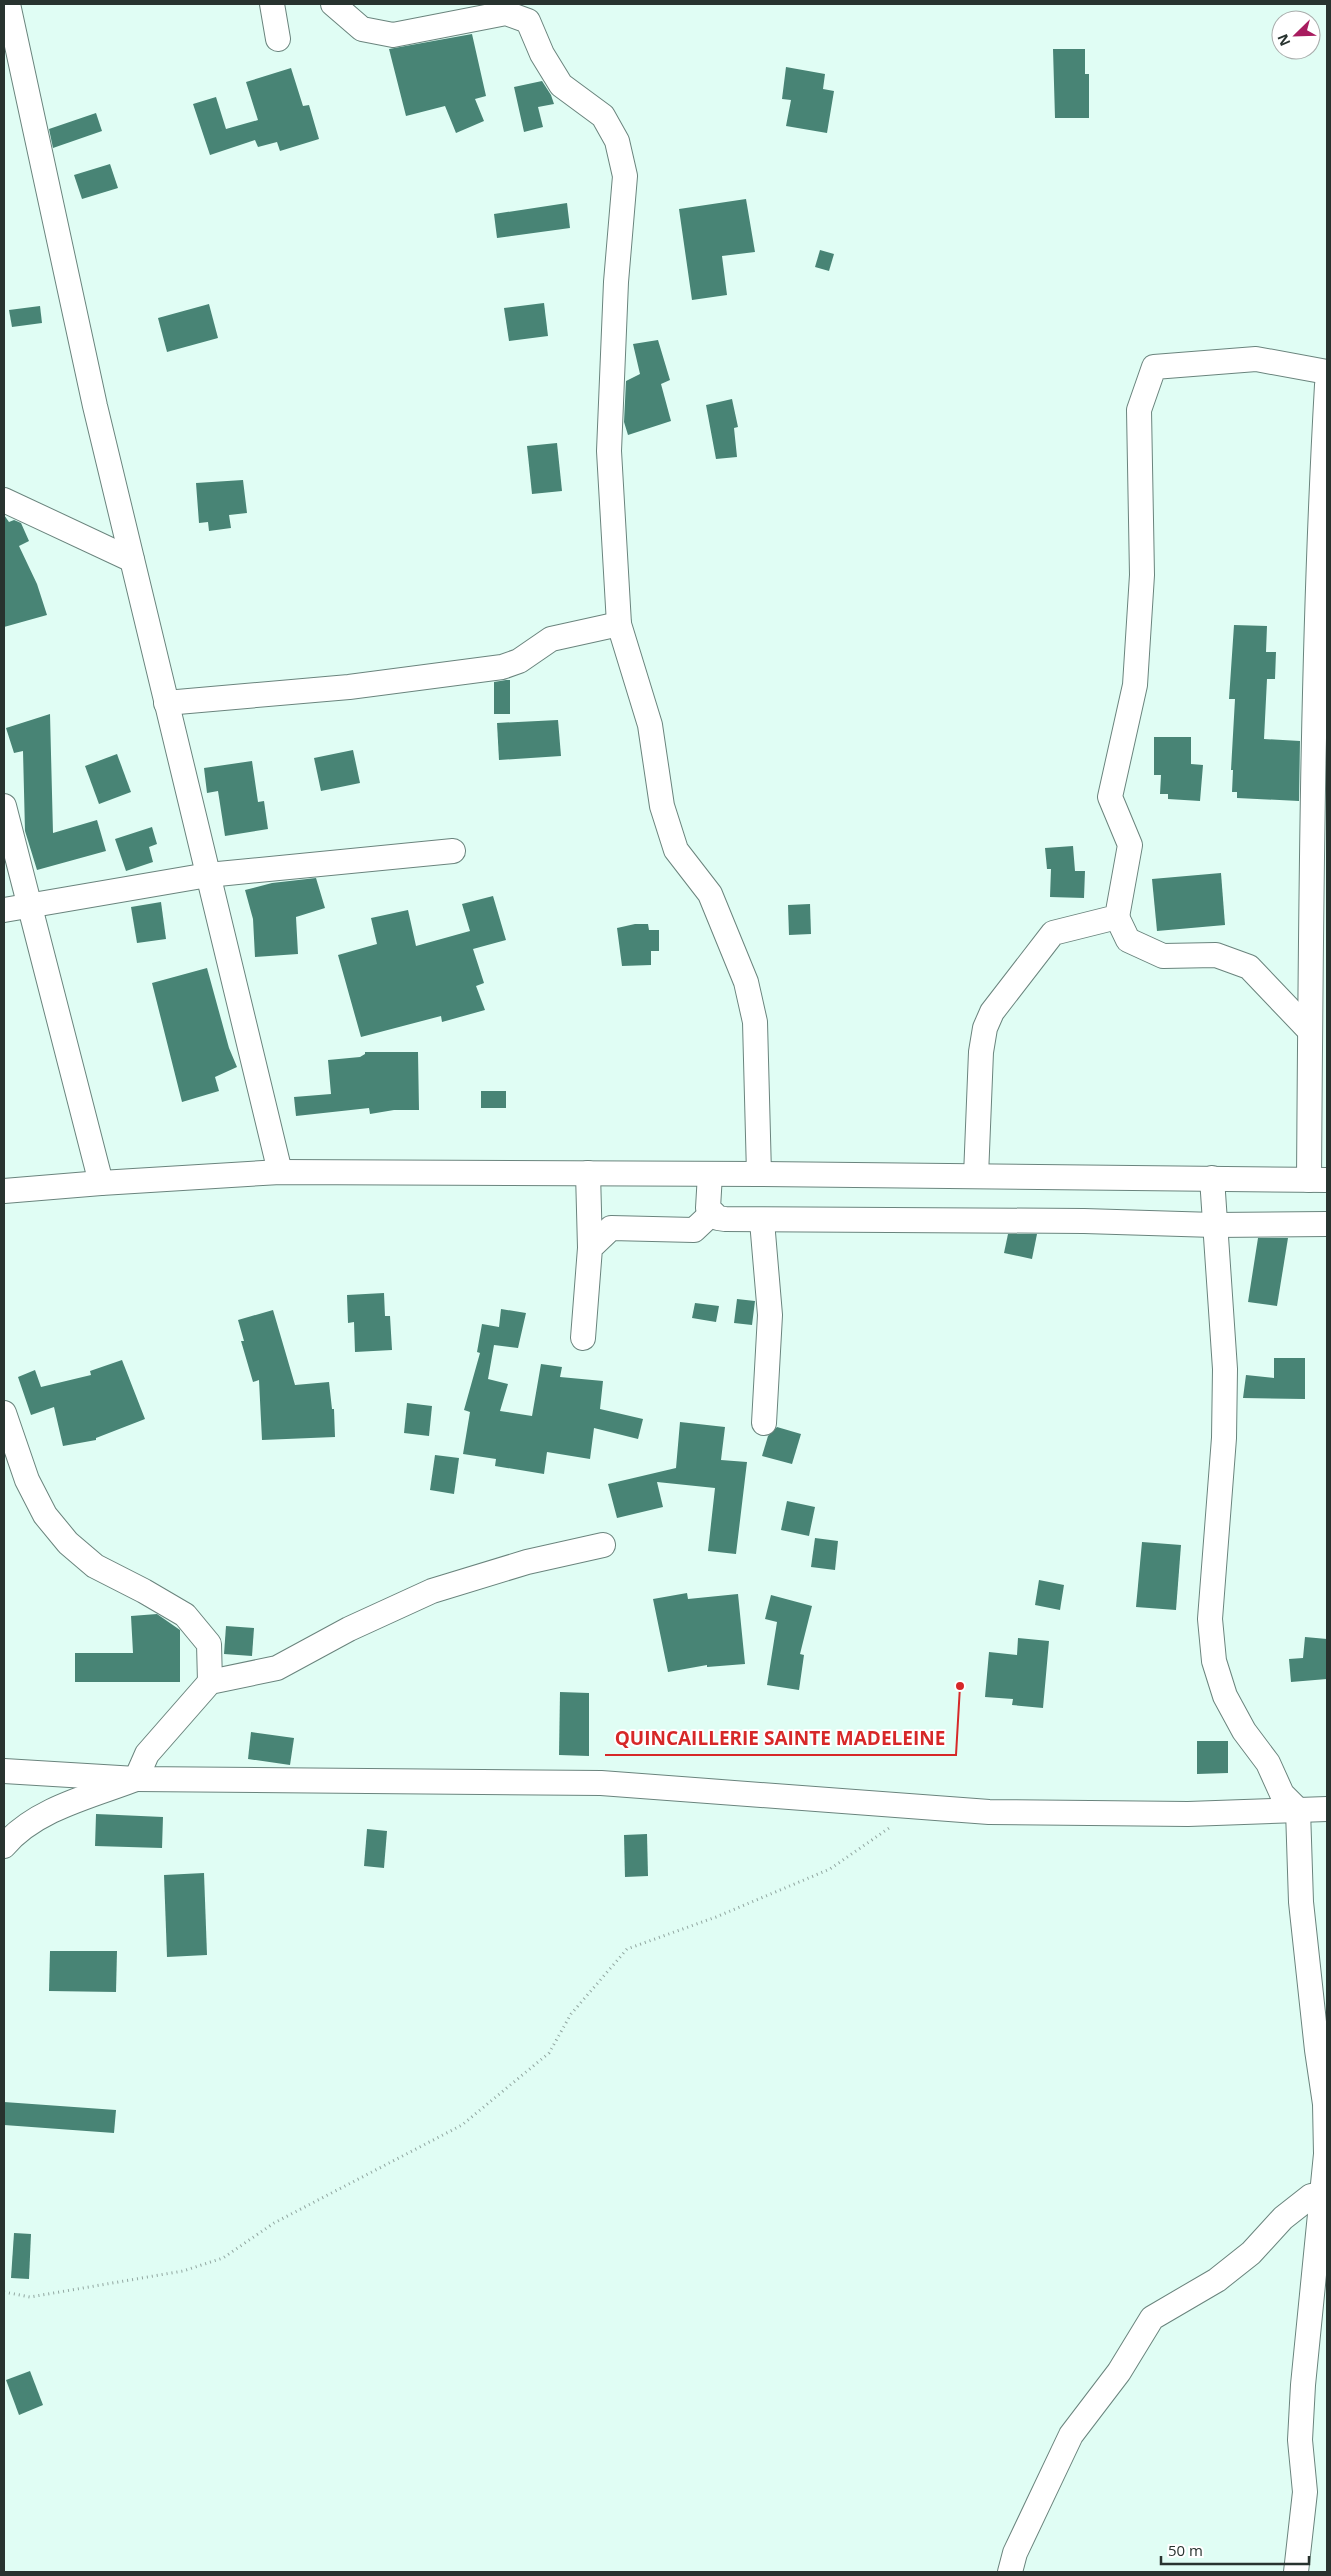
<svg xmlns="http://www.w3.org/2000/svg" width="1331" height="2576" viewBox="0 0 1331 2576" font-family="'Open Sans',sans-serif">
	<rect width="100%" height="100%" fill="#e0fdf4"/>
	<g fill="#488475">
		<path d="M472,34l14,62 -11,3 9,22 -28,12 -11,-27 -39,10 -17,-67z"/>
		<path d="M1053,49h32v25h4v44h-34z"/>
		<path d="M786,67l39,7 -2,15 11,2 -7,42 -41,-7 5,-26 -9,-1z"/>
		<path d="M291,68l12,38 6,-1 10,34 -39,12 -3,-9 -19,5 -3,-7 -45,15 -17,-51 23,-7 10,32 32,-9 -12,-38z"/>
		<path d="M542,81l9,14 3,9 -16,3 5,20 -19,5 -10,-45z"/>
		<path d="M96,113l6,18 -49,17 -4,-19z"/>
		<path d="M110,164l8,24 -36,11 -8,-24z"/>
		<path d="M746,199l9,53 -33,4 5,39 -35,5 -13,-91z"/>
		<path d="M567,203l3,25 -73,10 -3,-24z"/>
		<path d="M820,250l14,4 -5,17 -14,-4z"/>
		<path d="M544,303l4,33 -39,5 -5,-33z"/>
		<path d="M209,304l9,34 -51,14 -9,-34z"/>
		<path d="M40,306l2,17 -30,4 -3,-17z"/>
		<path d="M658,340l12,40 -9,4 10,37 -43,14 -4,-13 2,-41 14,-7 -7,-30z"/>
		<path d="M732,399l6,28 -4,1 3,29 -21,2 -10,-54z"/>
		<path d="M557,443l5,48 -30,3 -5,-48z"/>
		<path d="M243,480l4,33 -18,2 2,13 -22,3 -1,-9 -9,1 -3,-40z"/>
		<path d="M4,515l5,7 5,-2 7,3 8,18 -10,5 18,38 10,31 -43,12z"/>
		<path d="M1234,625l33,1 -1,26h10l-1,27h-8l-3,60 36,2 -1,60 -62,-3v-6h-5l1,-22h-2l4,-71h-6z"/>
		<path d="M506,680h4v34h-16v-32z"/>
		<path d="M50,714l3,119 44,-13 9,31 -69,19 -12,-39 -2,-80 -9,2 -8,-25z"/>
		<path d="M558,720l3,36 -62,4 -2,-37z"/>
		<path d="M1154,737h37v27l12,1 -3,36 -32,-2v-5h-8l1,-19h-7z"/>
		<path d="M353,750l7,33 -39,8 -7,-33z"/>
		<path d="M117,754l14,38 -32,12 -14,-38z"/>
		<path d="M252,761l6,41 6,-1 4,28 -43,7 -7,-45 -11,2 -3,-25z"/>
		<path d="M152,827l5,17 -8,3 4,15 -27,9 -11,-32z"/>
		<path d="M1073,846l2,25h10l-1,27 -34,-1 1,-28h-4l-2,-21z"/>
		<path d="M1221,873l4,52 -68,6 -5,-52z"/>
		<path d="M316,878l9,30 -29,9 2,37 -43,3 -2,-38 -8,-29 27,-7z"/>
		<path d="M493,896l13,44 -33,9 11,34 -8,3 9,24 -43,12 -1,-6 -80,21 -23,-82 39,-11 -6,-26 37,-8 8,36 54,-15 -8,-27z"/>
		<path d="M161,902l5,37 -29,4 -6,-36z"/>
		<path d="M810,904l1,30 -22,1 -1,-30z"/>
		<path d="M635,924h13l1,6h10v21h-8v14l-29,1 -5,-38z"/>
		<path d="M207,968l22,80 8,19 -22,10 4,14 -37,11 -30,-119z"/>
		<path d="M365,1052h53l1,58h-25l-24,4 -1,-6 -73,8 -2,-19 37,-3 -3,-34 32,-3 5,-3z"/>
		<rect x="481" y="1091" width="25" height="17"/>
		<path d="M1008,1234h29l-5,25 -28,-6z"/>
		<path d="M1258,1238h30l-11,68 -29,-4z"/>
		<path d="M384,1293l1,23h5l2,34 -37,2 -1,-30 -6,1 -1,-28z"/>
		<path d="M737,1299l18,2 -3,24 -18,-2z"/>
		<path d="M695,1303l24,3 -3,16 -24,-4z"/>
		<path d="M501,1309l25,4 -8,35 -24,-3 -6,34 20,5 -8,27 32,5 9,-52 21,3 -2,10 43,4 -3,28 43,10 -5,20 -44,-11 -4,31 -43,-7 -3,22 -49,-8 1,-7 -33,-5 7,-42 -6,-2 16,-57 -3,-1 5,-28 17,3z"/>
		<path d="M273,1310l22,75 34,-3 3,27h2l1,28 -73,3 -3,-60 -6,2 -12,-41h3l-6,-21z"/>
		<path d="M1274,1358h31v41l-62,-1 3,-23 28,3z"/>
		<path d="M122,1360l23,59 -49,19v2l-33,6 -9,-39 -23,8 -13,-38 17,-7 6,17 50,-12 -1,-4z"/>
		<path d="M407,1403l25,3 -3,30 -25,-3z"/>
		<path d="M680,1422l45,5 -4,33 26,2 -11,92 -28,-3 7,-63 -58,-6 6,25 -46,11 -9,-34 68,-16z"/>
		<path d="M777,1427l24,7 -9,30 -30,-8 6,-20z"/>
		<path d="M435,1455l24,3 -5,36 -24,-4z"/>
		<path d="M787,1501l28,6 -6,29 -28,-6z"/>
		<path d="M815,1538l23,3 -3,29 -24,-3z"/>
		<path d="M1142,1542l39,3 -5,65 -40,-3z"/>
		<path d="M1039,1580l25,5 -4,25 -25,-5z"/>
		<path d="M687,1593l1,6 50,-5 7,70 -38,3v-2l-39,7 -15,-73z"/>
		<path d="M771,1595l41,11 -12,48 4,1 -5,35 -32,-5 10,-63 -12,-3z"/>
		<path d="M157,1614l23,16v52h-105v-29h58l-2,-37z"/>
		<path d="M226,1626l28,2 -2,28 -28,-2z"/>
		<path d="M1305,1637l22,2v40l-36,3 -2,-23 14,-1z"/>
		<path d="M1018,1638l31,3 -6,67 -31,-3 1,-6 -28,-2 4,-45 28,3z"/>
		<path d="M560,1692l29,1v63l-30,-1z"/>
		<path d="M251,1732l43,6 -4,27 -42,-6z"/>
		<path d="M1197,1741h31v32l-31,1z"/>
		<path d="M96,1814l67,3 -1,31 -67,-2z"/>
		<path d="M367,1829l20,2 -3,37 -20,-2z"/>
		<path d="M647,1834l1,42 -23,1 -1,-42z"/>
		<path d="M204,1873l3,82 -40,2 -3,-82z"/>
		<path d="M50,1951h67l-1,41 -67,-1z"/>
		<path d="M4,2102l112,8 -2,23 -110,-8z"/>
		<path d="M14,2233l17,1 -2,45 -18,-1z"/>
		<path d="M30,2371l13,34 -24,10 -13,-35z"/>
	</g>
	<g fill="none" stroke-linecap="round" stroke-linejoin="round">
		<defs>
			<g id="minor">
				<path d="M8,4l87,402 185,766"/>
				<path d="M272,4l6,35"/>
				<path d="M333,4l29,25 31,6 113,-22 22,8 14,33 19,31 42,31 14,25 8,35 -9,106 -7,169 10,173 31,101 12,81 14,44 34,44 36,88 9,40 4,152"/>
				<path d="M4,500l128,60"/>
				<path d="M166,703l183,-16 153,-20 17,-6 32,-22 68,-15"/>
				<path d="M4,806l97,377"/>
				<path d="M4,910l204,-35 245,-24"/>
				<path d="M1117,917l11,23 35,16 53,-1 33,12 61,64"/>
				<path d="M588,1173l2,75"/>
				<path d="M710,1174l-2,34 10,10 7,1 359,2 130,4 113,-1"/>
				<path d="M976,1176l5,-124 4,-24 7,-16 61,-79 64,-16 13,-72 -20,-48 25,-112 7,-110 -3,-165 15,-43 102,-8 71,13"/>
				<path d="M1212,1178l13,191 -1,69 -14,181 4,42 11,35 19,35 24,32 14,31 16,16 3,92 16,148 8,54 1,50 -23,231 -3,55 5,52 -9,80"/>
				<path d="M1309,1180c2,-265 3,-531 18,-795"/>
				<path d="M4,1191l97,-8 179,-11 479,2 568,6"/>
				<path d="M762,1221l8,94 -6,108"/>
				<path d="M583,1338l7,-90 21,-20 83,2 17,-16"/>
				<path d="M4,1413l23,67 18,35 23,28 27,23 49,25 41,24 24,29 1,38"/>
				<path d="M4,1771l132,8 465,4 388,29 199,2 139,-5"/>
				<path d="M4,1846c31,-37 87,-50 132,-67l11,-25 63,-72 67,-14 72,-39 83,-38 95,-29 76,-17"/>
				<path d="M1010,2572l5,-19 56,-118 48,-63 33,-54 65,-38 34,-27 32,-35 28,-22 11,-2"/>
			</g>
		</defs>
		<use href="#minor" stroke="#6a847d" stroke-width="26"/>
		<path stroke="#91a6a0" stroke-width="3" stroke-dasharray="1 4" stroke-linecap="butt" d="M4,2292l26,5 153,-26 40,-13 51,-35 188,-98 87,-72 22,-39 56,-65 89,-32 114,-48 62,-43"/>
		<use href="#minor" stroke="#fff" stroke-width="24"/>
	</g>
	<path fill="none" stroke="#d62828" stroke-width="2" d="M960 1686L956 1755H605"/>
	<circle fill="#d62828" stroke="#fff" stroke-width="2" cx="960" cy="1686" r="5"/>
	<g font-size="19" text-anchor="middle" font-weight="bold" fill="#d62828" stroke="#fff" stroke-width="4" stroke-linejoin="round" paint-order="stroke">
		<text x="780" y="1745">QUINCAILLERIE SAINTE MADELEINE</text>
	</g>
	<rect width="1331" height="2576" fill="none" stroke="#28332f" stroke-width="10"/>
	<g transform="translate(1296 35) rotate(247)"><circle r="24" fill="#ffffff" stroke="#a9adac"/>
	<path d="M0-4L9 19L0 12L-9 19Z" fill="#a81c5f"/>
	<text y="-8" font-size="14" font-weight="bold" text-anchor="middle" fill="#28332f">N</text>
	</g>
	<path d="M1161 2556v8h148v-8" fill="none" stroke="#28332f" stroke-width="2.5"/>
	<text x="1168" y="2556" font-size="15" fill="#28332f" stroke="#ffffff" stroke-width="4" paint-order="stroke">50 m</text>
</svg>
